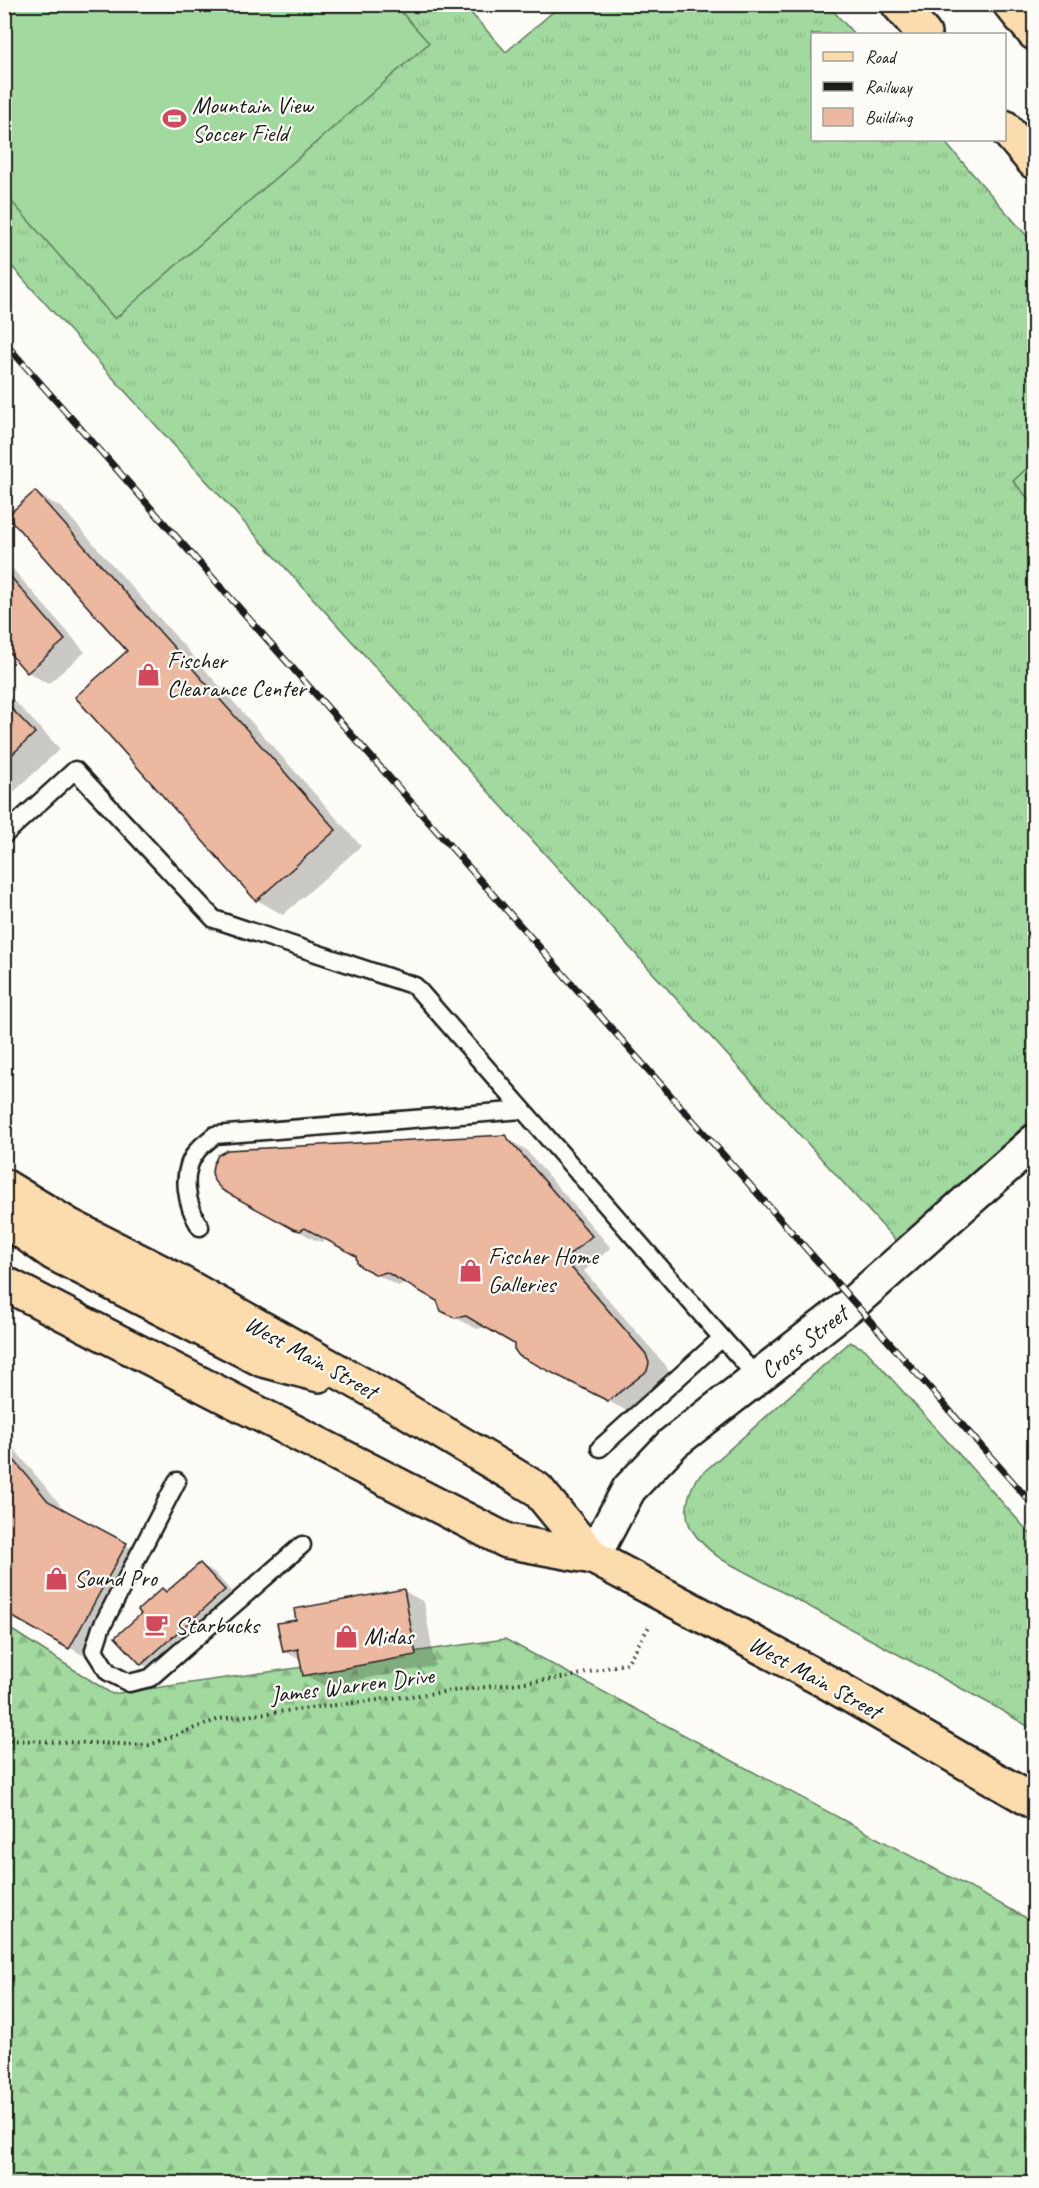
<svg xmlns="http://www.w3.org/2000/svg" width="1039" height="2188" viewBox="0 0 1039 2188" font-family="Caveat,sans-serif">
	<defs>
		<pattern id="grass-tufts" width="24" height="20" patternUnits="userSpaceOnUse" patternTransform="scale(1.5)"><rect width="24" height="20" fill="#a1d99e"/><path d="M3 7l-1-3M5 7V3M7 7l1-3M15 17l-1-3M17 17v-4M19 17l1-3" fill="none" stroke="#8aba88"/></pattern>
		<pattern id="forest-firs" width="22" height="20" patternUnits="userSpaceOnUse" patternTransform="scale(1.5)"><rect width="22" height="20" fill="#a1d99e"/><path d="M5 1l3.5 6h-7zM16 11l3.5 6h-7z" fill="#8aba88"/></pattern>
	</defs>
	<rect width="100%" height="100%" fill="#fdfcf7"/>
	<filter id="ink" filterUnits="userSpaceOnUse"><feTurbulence type="fractalNoise" baseFrequency=".0167" numOctaves="2"/><feDisplacementMap in="SourceGraphic" scale="12" xChannelSelector="R" yChannelSelector="G"/><feConvolveMatrix kernelMatrix="1 2 1 2 8 2 1 2 1" color-interpolation-filters="sRGB"/></filter>
	<g filter="url(#ink)">
		<g fill="url(#grass-tufts)" stroke="#5e7a5d" stroke-width="1.5">
			<path d="M5,5h459l42,47 55,-47h267l26,29h-42v106h131l91,104v873l-137,125 -892,-983z"/>
			<path d="M850,1342l15,7 169,189v192l-40,-24 -273,-147c-31,-23 -45,-42 -25,-80z"/>
		</g>
		<path fill="url(#forest-firs)" stroke="#5e7a5d" stroke-width="1.5" d="M4,1625l108,69 393,-55 529,283v261h-1029z"/>
		<g fill="#a1d99e" stroke="#5e7a5d" stroke-width="1.5">
			<path d="M4,5h391l34,38 -314,276 -110,-125z"/>
			<path d="M1034,462v43l-21,-24z"/>
		</g>
		<g fill="#0003">
			<path d="M36,493l26,15 299,338 -78,69 -26,-15 -128,-249z"/>
			<path d="M4,559l81,93 -37,32 -20,-12 -24,-28z"/>
			<path d="M4,690l56,59 -56,52z"/>
			<path d="M504,1137l21,12 86,99 -27,23 83,96 2,8 -40,37 -109,-57 -4,-11 -29,-17 -10,2 -14,-7 -21,-12 -4,-10 -30,-17 -10,3 -15,-8 -21,-12 -5,-10 -31,-17 -4,3 -7,-2 -71,-39z"/>
			<path d="M4,1443l11,7 52,63 79,43 -56,103 -86,-48z"/>
			<path d="M200,1564l14,8 23,26 -82,74 -13,-8 20,-74 6,3z"/>
			<path d="M404,1591l20,11 11,64 -110,20 -20,-11 -3,-14 -18,-10z"/>
		</g>
		<g fill="#edb8a0" stroke="#1c1c1c" stroke-width="1.5">
			<path d="M35,491l301,339 -80,71 -181,-204 52,-46 -120,-135z"/>
			<path d="M4,569l61,71 -38,33 -23,-26z"/>
			<path d="M4,701l31,32 -31,29z"/>
			<path d="M505,1135l87,101 -28,23 82,95 3,9 -2,8 -39,30 -89,-45 -5,-7v-5l-48,-28 -11,2 -14,-7 -4,-10 -51,-29 -9,3 -16,-8 -4,-4 -1,-7 -51,-28 -5,3 -7,-2 -71,-39 -8,-9 -2,-9 1,-7 5,-10 9,-5z"/>
			<path d="M4,1448l44,53 79,42 -58,106 -65,-37z"/>
			<path d="M200,1563l25,27 -84,75 -26,-28 26,-23 -3,-4 24,-22 4,4z"/>
			<path d="M404,1589l12,66 -113,21 -5,-27 -15,3 -6,-29 19,-3 -2,-11z"/>
		</g>
		<g fill="none" stroke-linecap="round" stroke-linejoin="round">
			<defs>
				<g id="lane">
					<path d="M4,835l71,-65 139,149 201,67 307,352"/>
					<path d="M200,1227c-13,-21 -21,-54 -3,-76 5,-6 12,-11 18,-16l308,-25"/>
					<path d="M600,1448l122,-110 36,40"/>
					<path d="M177,1481l-76,147 -7,22 14,22 21,11 21,-5 152,-133"/>
				</g>
				<path id="secondary" d="M593,1557l36,-68 44,-46 181,-141 180,-160"/>
				<g id="primary">
					<path d="M898,4l26,30"/>
					<path d="M1010,4l24,29"/>
					<path d="M1004,127l30,35"/>
					<path d="M4,1186l66,40 93,47 207,116 167,100 56,68"/>
					<path d="M4,1219l49,34 210,107 56,15"/>
					<path d="M4,1283l503,258 86,16 234,125 207,120"/>
				</g>
			</defs>
			<use href="#lane" stroke="#1c1c1c" stroke-width="21"/>
			<use href="#secondary" stroke="#1c1c1c" stroke-width="38"/>
			<use href="#primary" stroke="#1c1c1c" stroke-width="38"/>
			<path stroke="#1c1c1c" stroke-width="4" stroke-dasharray="1.5 4.5" stroke-linecap="butt" d="M4,1740l145,5 70,-26 350,-42 58,-14 23,-38"/>
			<use href="#lane" stroke="#fdfcf7" stroke-width="16"/>
			<use href="#secondary" stroke="#fdfcf7" stroke-width="33"/>
			<use href="#primary" stroke="#fcdcac" stroke-width="33"/>
			<defs>
				<path id="rail" d="M4,342l1030,1164"/>
			</defs>
			<use href="#rail" stroke="#1c1c1c" stroke-width="7"/>
			<use href="#rail" stroke="#fdfcf7" stroke-width="4.5" stroke-dasharray="14" stroke-linecap="butt"/>
		</g>
	</g>
	<defs>
		<symbol id="stadium-bare" viewBox="-9 -9 18 18"><path d="M0-5a6.5 5 0 1 0 0 10a6.5 5 0 1 0 0-10ZM-3.5-1.8h7v3.6h-7Z" fill="#d1495b" stroke="#fdfcf7" stroke-width="2.5" paint-order="stroke"/></symbol>
		<symbol id="shop-bare" viewBox="-9 -9 18 18"><path d="M-5-2.5h2.3a2.7 3.5 0 0 1 5.4 0H5L5.5 6h-11ZM-1.5-2.5h3a1.5 2.3 0 0 0-3 0Z" fill="#d1495b" stroke="#fdfcf7" stroke-width="2.5" paint-order="stroke"/></symbol>
		<symbol id="cafe-bare" viewBox="-9 -9 18 18"><path d="M-5.5-4.5H6V0H3Q3 3.5 0 3.5H-2.5Q-5.5 3.5-5.5 0ZM3-3.2v2h1.7v-2ZM-6 4.5H4V6H-6Z" fill="#d1495b" stroke="#fdfcf7" stroke-width="2.5" paint-order="stroke"/></symbol>
	</defs>
	<g fill-rule="evenodd">
		<use href="#stadium-bare" x="158" y="102" width="33" height="33"/>
		<use href="#shop-bare" x="132" y="658" width="33" height="33"/>
		<use href="#shop-bare" x="454" y="1254" width="33" height="33"/>
		<use href="#shop-bare" x="40" y="1562" width="33" height="33"/>
		<use href="#cafe-bare" x="140" y="1608" width="33" height="33"/>
		<use href="#shop-bare" x="330" y="1620" width="33" height="33"/>
	</g>
	<g text-anchor="middle" stroke-width="4.5" stroke-linejoin="round" paint-order="stroke">
		<g font-size="24" fill="#1c1c1c" stroke="#fdfcf7" text-anchor="start">
			<text x="192" y="113">Mountain View<tspan x="192" dy="28">Soccer Field</tspan></text>
			<text x="167" y="668">Fischer<tspan x="167" dy="28">Clearance Center</tspan></text>
			<text x="488" y="1264">Fischer Home<tspan x="488" dy="28">Galleries</tspan></text>
			<text x="74" y="1586">Sound Pro</text>
			<text x="175" y="1633">Starbucks</text>
			<text x="364" y="1644">Midas</text>
		</g>
		<g font-size="24" fill="#1c1c1c" stroke="#fdfcf7">
			<text transform="translate(804 1342) rotate(-38)" y="8">Cross Street</text>
			<text transform="translate(311 1357) rotate(29)" y="8">West Main Street</text>
			<text transform="translate(815 1677) rotate(29)" y="8">West Main Street</text>
			<text transform="translate(352 1685) rotate(-7)" y="8">James Warren Drive</text>
		</g>
	</g>
	<rect width="1039" height="2188" fill="none" stroke="#fdfcf7" stroke-width="24"/>
	<rect x="12" y="12" width="1015" height="2164" fill="none" stroke="#1c1c1c" stroke-width="2" filter="url(#ink)"/>
	<rect x="811" y="33" width="195" height="108" fill="#fdfcf7" stroke="#a3a29f" stroke-width="1.5"/>
	<rect x="823" y="52" width="30" height="9" fill="#fcdcac" stroke="#a3a29f" stroke-width="1.5"/>
	<text x="865" y="63" font-size="18" fill="#1c1c1c">Road</text>
	<rect x="823" y="82" width="30" height="9" fill="#1c1c1c" stroke="#a3a29f" stroke-width="1.5"/>
	<text x="865" y="93" font-size="18" fill="#1c1c1c">Railway</text>
	<rect x="823" y="108" width="30" height="18" fill="#edb8a0" stroke="#a3a29f" stroke-width="1.5"/>
	<text x="865" y="123" font-size="18" fill="#1c1c1c">Building</text>
</svg>
